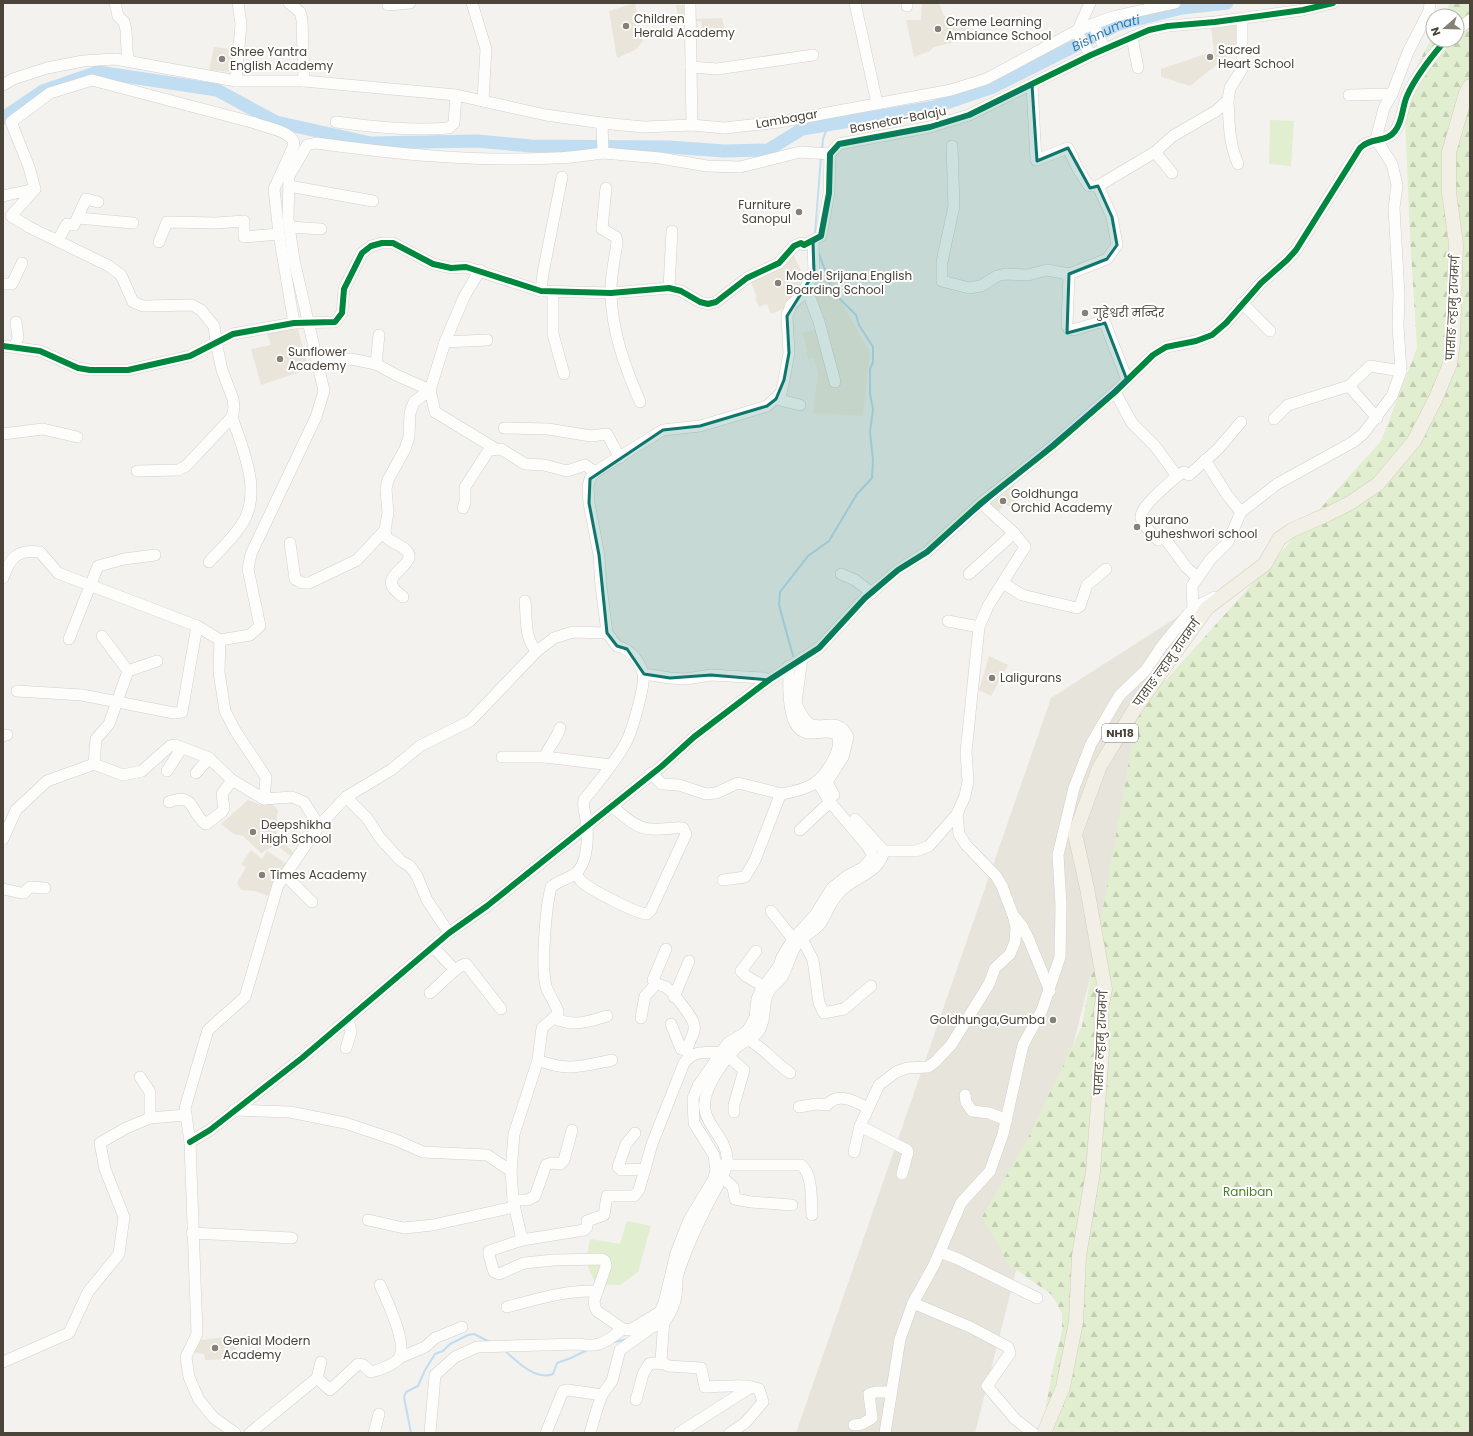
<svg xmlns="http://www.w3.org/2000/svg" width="1473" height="1436" viewBox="0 0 1473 1436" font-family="Poppins,'Noto Sans Devanagari',sans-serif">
	<defs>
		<pattern id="forest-firs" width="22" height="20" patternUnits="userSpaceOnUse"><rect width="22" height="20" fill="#e1eecf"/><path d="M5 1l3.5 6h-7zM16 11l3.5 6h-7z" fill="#c3cdb2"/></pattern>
	</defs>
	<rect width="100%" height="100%" fill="#f4f2ee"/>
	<path fill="#e7e4dc" d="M1182,614l-207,819h-179l255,-735z"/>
	<path fill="#f3ebdf" d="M829,267l10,31 31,55 -7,63 -50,-3 5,-40 -4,-15 -6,1 -5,-26 13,-4 -8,-34z"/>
	<g fill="#eae5da">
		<path d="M635,3l8,38 -8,9 -18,8 -8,-47z"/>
		<path d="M922,3h17l5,13 23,3 4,19 -37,9 -4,4 -16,6 -8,-37h15z"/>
		<path d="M676,5l16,1 1,13 29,-1 4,18h-23l-2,-15 -22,1z"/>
		<path d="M1238,25l3,15 -6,10 -45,36 -29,-9v-8l53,-18 -3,-24z"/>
		<path d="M214,47l19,2v23l-24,-2z"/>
		<path d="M793,254l13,26 -13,16 -5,11 -17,7 -4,-10 -8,3 -4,-8 2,-1 -7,-19z"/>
		<path d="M297,326l12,43 -48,16 -10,-36 20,-4 -5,-14z"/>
		<path d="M1012,485l5,3 2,10 -8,10 -6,-4 -10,11 -10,-10 12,-11z"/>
		<path d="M989,656l19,9 -17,31 -12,-6z"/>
		<path d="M248,800l13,5 9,-3 8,8 -3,19 6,12 17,15 -2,4 -20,-15 -15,8 -18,-17 -9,-2 -13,-10z"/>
		<path d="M251,850l11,9 5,-8 21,14 -15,19 -5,12 -13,-5 -14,-1 -4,-7 9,-16 -5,-3z"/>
		<path d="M236,1336l-1,23 -30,1 -1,-6 -13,-2 10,-12z"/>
	</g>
	<g fill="#e1eecf">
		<path d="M1270,120l24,1 -3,45 -22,-2z"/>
		<path d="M627,1221l24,5 -13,46 -18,13h-24l-10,-23 4,-23 30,5z"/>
	</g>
	<path fill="url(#forest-firs)" d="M1450,3h20v1430h-429l12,-65 9,-37v-18l-10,-18 -45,-32 -8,-18 -17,-28 46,-79 54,-112 56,-315 243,-270 36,-93 -7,-110 -6,-147 29,-56v5h24v-24h-14z"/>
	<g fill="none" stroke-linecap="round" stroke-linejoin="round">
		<g stroke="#c0ddf1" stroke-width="2">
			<path d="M822,150l1,-11 6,-16"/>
			<path d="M815,233l6,-76"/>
			<path d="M793,656l-14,-51 1,-13 28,-36 21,-15 28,-47 15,-16 1,-18 -3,-28 3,-23 -3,-15v-25l3,-7v-15l-14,-22 -3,-10 -23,-23 -14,-38"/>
			<path d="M700,1106l-1,7 5,9"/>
			<path d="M614,1342l15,-3"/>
			<path d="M504,1350c13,11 31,31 49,24l4,-11 14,-5 16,-8"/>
			<path d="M411,1433l-7,-36 2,-5 12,-6 7,-16 10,-16 8,-3 7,-7 18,-9 6,-1 16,8"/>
		</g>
		<path stroke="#c0ddf1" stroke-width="13" id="s1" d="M3,118l40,-27 55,-19 119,18 59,32 95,21 106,-2 54,5 138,1 55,4 44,-1 34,-21 132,-22 59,-20 126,-63 63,-16 45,-5"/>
		<defs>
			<g id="minor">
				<path d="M115,3l3,13 6,6 2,8 1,21 2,9"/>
				<path d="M289,3l11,9 2,8 2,61"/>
				<path d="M472,3l14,46 -3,52"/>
				<path d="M690,3l2,122"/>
				<path d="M855,3l22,100"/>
				<path d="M388,5l22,-2"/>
				<path d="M907,6v-3"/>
				<path d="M1093,24l12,25"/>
				<path d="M1078,30l12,-27"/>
				<path d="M1457,30l13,-10"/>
				<path d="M1076,31l15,24"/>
				<path d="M1132,37l6,31"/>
				<path d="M691,67l26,2 96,-14"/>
				<path d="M236,81l5,-57 -3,-21"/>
				<path d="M3,85l10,-6 34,-11 36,-7 32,-2 121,22h68l152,14 90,20 56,8 42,4 48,-2 32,3 55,-6 172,-32 35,-11 92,-49 34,-13 63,-14"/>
				<path d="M1032,85l4,75 32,-12 10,21 11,17h9l57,-34 18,-16 43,-25 12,-11 2,-12 12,-19v-51"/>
				<path d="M1349,95l43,-1"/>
				<path d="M1228,100c1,23 1,43 10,64"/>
				<path d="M336,122c38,5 75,9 113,6l5,-5 2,-28"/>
				<path d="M952,146l2,60 -12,56v19l27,7 12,-2 16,-10 8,-2 23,1 19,-5 22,4"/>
				<path d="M1155,152l17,21"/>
				<path d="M603,153l57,5 47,8 33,1 60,-15 30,2"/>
				<path d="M289,186l84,15"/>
				<path d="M1098,186l14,31 5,28 -10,14 -38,15 -2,51 2,4 4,1 27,-8 5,1 22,57"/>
				<path d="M606,188l-4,41 14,8 1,5c-2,17 -7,35 -6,52 1,38 14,73 29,108"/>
				<path d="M35,189l-24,27 18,11 80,39 12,9 12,27 10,4 49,-1 9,5 13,16 2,16 6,28 11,29 1,9 -2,9 -46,49 -8,4 -41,1"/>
				<path d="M3,196l32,-7 -6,-22 -18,-45 39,-29 42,-13 163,43c11,5 39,8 39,22l-20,44 5,45 15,89"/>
				<path d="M78,218l55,5"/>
				<path d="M289,227l32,2"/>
				<path d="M58,240l9,-16 7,1 12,-26 12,3"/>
				<path d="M159,242l8,-20 49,1 28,-2v16l35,-3"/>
				<path d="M3,284h9l10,-21"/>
				<path d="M806,287l13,35 16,60"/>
				<path d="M669,288l3,-57"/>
				<path d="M541,291l2,-18 19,-96"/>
				<path d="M553,292v42l11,40"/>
				<path d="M1242,303l28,28"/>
				<path d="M445,342l42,-2"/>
				<path d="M3,346l37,5 38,17 12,2h38l62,-14 43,-22 61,-11 41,-1 7,-9 2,-24 18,-36 9,-7 11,-3h11l40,21 18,4 15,-1 75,24 70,2 58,-5 12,3 19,11 8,2 8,-2 31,-24 32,-15 15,-17 7,-3 3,2 17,-9 8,-43 1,-39 9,-10 91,-17 39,-12 122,-60 58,-25 19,-4 47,-4 88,-12 30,-7"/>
				<path d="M15,347l3,-10 -2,-15"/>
				<path d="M318,361l33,-2 25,5 20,11 34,15 5,22 61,37"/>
				<path d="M376,364l3,-29"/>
				<path d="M1349,386l21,-20 31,5"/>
				<path d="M1115,392l17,31 23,23 22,30c-8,8 -38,31 -36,42 2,8 11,15 17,22l6,-3 22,30 11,10"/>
				<path d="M776,399l24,6"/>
				<path d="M1274,419l14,-14 61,-19 28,32"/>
				<path d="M504,428l44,1 43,7 16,-2 13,24"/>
				<path d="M3,434l40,-5 34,8"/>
				<path d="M1205,460l22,35 14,17"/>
				<path d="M1177,476l7,-4 5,3 29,-26 23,-27"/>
				<path d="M463,508l2,-6v-15l24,-37 12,-1 24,15 19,1 23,6 18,-6 10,7"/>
				<path d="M290,543l5,36 7,4h7l48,-23 28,-30"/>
				<path d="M209,562c10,-11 22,-22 31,-35 24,-32 3,-77 -8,-110"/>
				<path d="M841,574l14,6 17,13"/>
				<path d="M969,574l45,-41"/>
				<path d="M3,578c7,-21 15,-29 37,-26l18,21 139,53 23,14 30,-5 10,-9 -12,-57 3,-15 65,-137 8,-26 -30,-131 -6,-41 1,-43 18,-31 9,-2c79,11 159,19 238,15 16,0 33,-3 49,-5l-1,-30"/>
				<path d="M1003,583l19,12 55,13 3,-2 7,-21 19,-16"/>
				<path d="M403,597c-3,-3 -9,-7 -11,-11 -6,-13 25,-22 15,-35 -5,-6 -15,-8 -21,-14l-1,-7 3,-17 -2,-24 2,-9 17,-31 4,-12 1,-24 4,-11 16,-12 15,-48 19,-45 16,-27"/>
				<path d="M525,601c2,17 -1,39 12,50"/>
				<path d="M1193,608l-1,-22 18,-26 18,-18 13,-30 36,-28 76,-42 10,-8 29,-38 9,-25 -3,-45 1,-32 -5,-86 3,-23 -5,-21 -16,-25 8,-31 8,-14 16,-42 21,-41 1,-8"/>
				<path d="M948,621l31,6"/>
				<path d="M69,639l29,-73 26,-7 31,-4"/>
				<path d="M220,640l-1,32 6,39 11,21 30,45 -2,22"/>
				<path d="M802,658l-6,45c3,7 7,17 14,21 12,7 28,-9 38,13l-5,20 -16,25 7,13"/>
				<path d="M128,671l29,-10"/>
				<path d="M644,674l26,4 16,1 25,-4 53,3 5,2"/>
				<path d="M17,691l65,4 92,18 8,-1 15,-86"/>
				<path d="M3,736l4,-1"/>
				<path d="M502,757h43l66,8"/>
				<path d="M545,757c4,-12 12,-18 15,-29"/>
				<path d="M94,764l29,11 19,-4 28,-25 5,-1 34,13 23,22 32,19 28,-2 12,5 15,24"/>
				<path d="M167,771l14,-22"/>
				<path d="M196,773l13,-15"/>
				<path d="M651,773l11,11 17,1 27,9 10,-1 22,-10 44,11"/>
				<path d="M346,797l21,21 13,20 21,23 9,5 7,10 10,24 22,33"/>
				<path d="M169,802c27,-10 20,10 37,22l16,-12 2,-4 -2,-14 10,-14"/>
				<path d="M957,814l2,20 7,11 30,31 6,10 11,29 9,11 7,14 21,51"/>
				<path d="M855,819l29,32h32l13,-5 28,-32 8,-18 3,-15 -2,-29 13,-125 9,-21 37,-59 -11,-14 -33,-30"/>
				<path d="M800,830l30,-28"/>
				<path d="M3,839l13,-29 31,-29 47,-17 2,-25 13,-15 19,-53 -26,-35"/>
				<path d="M576,873c1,3 3,6 5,8 8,8 56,33 66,33l4,-4 35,-76 -3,-6c-10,-1 -20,2 -31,1 -16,0 -28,-13 -40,-23"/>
				<path d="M285,875l27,27"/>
				<path d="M723,880l22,-3 10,-17 24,-62 3,-4c11,-2 27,-6 36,-13 10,-10 27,-35 18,-47 -9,-5 -19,0 -28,-1 -23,-3 -19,-51 -19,-67"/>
				<path d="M3,889l18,4h3l6,-6 15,1"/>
				<path d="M771,911l22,28"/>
				<path d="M802,939l11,21 6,43 5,10 20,-4 27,-23"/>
				<path d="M433,947l22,23"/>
				<path d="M666,949l-13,31c3,6 8,4 13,7 6,4 24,27 27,35 6,11 -9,22 -5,32l2,1"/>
				<path d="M756,951l-15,20 5,5 17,10"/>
				<path d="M430,993c9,-7 27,-28 36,-29l35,45"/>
				<path d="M674,997l15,-36"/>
				<path d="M554,1018c18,9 34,4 53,-2"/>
				<path d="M641,1018l4,-22 11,-12"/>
				<path d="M671,1024l10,25 6,1"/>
				<path d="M749,1040c16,9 26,23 41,33"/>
				<path d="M346,1048l5,-16 -3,-13"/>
				<path d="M722,1052c-16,1 -27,-3 -38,11l-32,81 -13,46 -5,6h-27l-3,19 -17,6v6l-3,3 -62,10 -9,-40 -2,-29 3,-37 24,-74 4,-32 16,-14v-3c-3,-8 -8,-15 -11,-22 -7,-18 -1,-82 4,-102 7,-6 16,-8 24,-13 12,-9 13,-33 12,-47 0,-10 -5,-17 -3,-27 14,-18 29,-35 40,-54 7,-10 22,-62 19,-73 -4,-13 -13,-24 -26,-27l-10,-13 -6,-47 -2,-31 -10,-52 -1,-16 2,-8 5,-7 68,-42 37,-4 67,-20 14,-13 3,-13 5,-27 -2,-37 4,-11 10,-9 13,-23 -1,-31"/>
				<path d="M729,1057l15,13 -10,35v7"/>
				<path d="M538,1060c29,12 45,6 74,0"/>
				<path d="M140,1077l10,15v26"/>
				<path d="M965,1095l1,7 6,9 17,2 18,7"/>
				<path d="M799,1107l17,-3 11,1c11,-14 29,-3 41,3"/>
				<path d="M234,1110l56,2 55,11 51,17 27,12 64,3 24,16"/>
				<path d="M860,1126l47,24 1,2 -6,22"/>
				<path d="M635,1133l-9,11 -8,23 3,3 24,-1"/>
				<path d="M190,1142l20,-12 92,-72 147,-125 38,-27 175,-140 32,-29 75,-57 50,-32 46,-50 33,-28 29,-18 54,-49 72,-57 62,-54 38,-37 13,-8 30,-6 16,-6 14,-12 35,-40 26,-23 9,-10 64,-102c10,-11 27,-5 35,-17 8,-10 7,-24 12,-35 7,-17 27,-43 39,-56"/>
				<path d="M854,1152l6,-26 19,-41 17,-13 11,-4 21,-1 7,-5 16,-17 38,-61 6,-16 15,-14 5,-12 1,-15 -3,-12"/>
				<path d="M720,1165h81c12,9 10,35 11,50"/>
				<path d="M513,1200h15l7,-4 11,-31 6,-2 8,1 4,-4 8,-30"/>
				<path d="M792,1205l-41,-3 -16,-3 -2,-12 -11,-10c3,-6 6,-14 5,-20 -2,-24 -31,-36 -20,-65 5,-14 17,-32 28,-43 7,-8 18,-9 24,-18 8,-13 3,-25 9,-38 3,-7 10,-10 14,-16 6,-10 8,-23 15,-33 6,-9 17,-12 23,-20 7,-10 10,-22 19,-31 14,-17 40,-18 45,-42"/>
				<path d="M368,1220l36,8 29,-3 81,-18"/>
				<path d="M192,1233l100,5"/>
				<path d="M522,1240l-33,11v4l5,17 5,2 25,-11 30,-3 48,-1 3,2 1,5 -12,35 1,6 2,4 26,18 7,1 30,-18"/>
				<path d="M940,1252l18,7 79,39"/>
				<path d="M913,1303l57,24 38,20 2,6 -23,33 28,33 18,14"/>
				<path d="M507,1307c29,-8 59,-17 90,-16"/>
				<path d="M399,1358l26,-11 10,-9 27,-11"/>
				<path d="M3,1362l66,-29 19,-41 31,-38 5,-37 -19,-48 -5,-26 26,-15 24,-10 36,-3"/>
				<path d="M317,1378l13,12 28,-26 5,1 8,7c8,-2 23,-7 28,-14 9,-13 -13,-60 -19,-73"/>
				<path d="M636,1400l7,-26 6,-10 5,-1 11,1"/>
				<path d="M854,1425l8,-1 10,-6 -3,-24 7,-2h15"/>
				<path d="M235,1433l-21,-15 -15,-18 -10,-23 -3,-20 11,-23 -7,-192 -5,-34 23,-78 37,-33 33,-112 41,-59 27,-29 45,-27 29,-24 50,-25 67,-70 17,-13 19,-6 34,1"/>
				<path d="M250,1433l67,-55 4,-16"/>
				<path d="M374,1433l5,-19"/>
				<path d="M430,1433l5,-58 20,-18 22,-10 101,-3c23,4 27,-2 45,-15"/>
				<path d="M546,1433l17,-42 5,-1 34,5"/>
				<path d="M590,1433l7,-24 5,-14 10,-14 8,-31 32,-23 12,-4c5,-8 11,-17 12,-27 1,-8 0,-14 2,-22 10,-31 24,-60 40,-89"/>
				<path d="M679,1433l72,-46"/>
				<path d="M730,1433l15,-10 18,-21 -4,-13c-18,-6 -36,-2 -54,-2l-4,-19 -33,-2 -7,-5 3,-42 -4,-7 4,-9 12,-50 13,-33 24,-40 3,-9 -2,-16 -20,-32 -1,-25 5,-12 30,-43 18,-11 5,-7 4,-8 2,-18 4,-9 18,-24 3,-9 11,-18 22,-24 17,-27 15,-12 17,-9 9,-11 -5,-9 -38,-45 -13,-21"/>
				<path d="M885,1433l15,-94 13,-36 21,-38 27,-62 29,-32 13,-37 20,-89 19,-35 18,-53 1,-52 -3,-50 16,-67 17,-44 28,-48 27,-26 16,-24 31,-38 22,-11"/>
			</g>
			<path id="major" d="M1044,1433l19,-46 13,-65 3,-66 14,-84 9,-121 -1,-42 4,-20 -18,-101 -12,-54 24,-66 35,-58 73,-102 58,-44 14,-25 13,-9 36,-16 22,-11 28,-19 36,-43 21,-41 15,-36 3,-22 3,-98 -7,-52v-40l17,-59 4,-7"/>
		</defs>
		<use href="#minor" stroke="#d2d0cb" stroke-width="12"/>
		<use href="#major" stroke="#d6cebb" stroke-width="15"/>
		<use href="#minor" stroke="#fdfdfc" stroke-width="11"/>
		<use href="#major" stroke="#f2efe6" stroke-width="14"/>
		<defs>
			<g id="cycleway">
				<path d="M3,346l37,5 38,17 12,2h38l62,-14 43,-22 61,-11 41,-1 7,-9 2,-24 18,-36 9,-7 11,-3h11l40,21 18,4 15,-1 75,24 70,2 58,-5 12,3 19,11 8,2 8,-2 31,-24 32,-15 15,-17 7,-3 3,2 17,-9 8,-43 1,-39 9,-10 91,-17 39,-12 122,-60 58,-25 19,-4 47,-4 88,-12 30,-7"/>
				<path d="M190,1142l20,-12 92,-72 147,-125 38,-27 175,-140 32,-29 75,-57 50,-32 46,-50 33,-28 29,-18 54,-49 72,-57 62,-54 38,-37 13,-8 30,-6 16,-6 14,-12 35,-40 26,-23 9,-10 64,-102c10,-11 27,-5 35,-17 8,-10 7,-24 12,-35 7,-17 27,-43 39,-56"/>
			</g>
		</defs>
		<use href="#cycleway" stroke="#fff" stroke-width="8"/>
		<use href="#cycleway" stroke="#00873e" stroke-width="6"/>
	</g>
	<path fill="#0f766e" fill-opacity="0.2" stroke="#0f766e" stroke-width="3" stroke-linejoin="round" d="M1032,85l5,76 31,-13 22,40 8,-2 14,31 5,28 -10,14 -38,15 -2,59 38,-10 22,57 -200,172 -29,18 -33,28 -46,50 -50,32 -58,-5 -41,3 -26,-4 -17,-25 -10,-3 -10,-13 -8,-78 -10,-52 1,-24 73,-49 37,-4 67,-20 9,-7 8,-19 5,-27 -2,-37 27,-43 -1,-31 8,-6 8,-43 1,-39 9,-10 91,-17 39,-12z"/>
	<g fill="#868178" stroke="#fff" stroke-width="1.5">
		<circle cx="626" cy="26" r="4"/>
		<circle cx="938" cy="29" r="4"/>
		<circle cx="1210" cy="57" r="4"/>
		<circle cx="222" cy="59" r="4"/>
		<circle cx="799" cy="212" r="4"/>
		<circle cx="778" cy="283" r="4"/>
		<circle cx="1085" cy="313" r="4"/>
		<circle cx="280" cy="359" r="4"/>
		<circle cx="1003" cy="501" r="4"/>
		<circle cx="1137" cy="527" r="4"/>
		<circle cx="992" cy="678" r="4"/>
		<circle cx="253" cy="832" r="4"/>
		<circle cx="262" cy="875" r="4"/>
		<circle cx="1053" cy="1020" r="4"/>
		<circle cx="215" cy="1348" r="4"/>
	</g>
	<g text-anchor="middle" stroke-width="4" stroke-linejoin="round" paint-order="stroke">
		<rect fill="#fff" stroke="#817c74" stroke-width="1" x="1102" y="724" width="36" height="18" rx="3"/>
		<g font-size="11" font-weight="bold" fill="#4b4439">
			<text x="1120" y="737">NH18</text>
		</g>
		<g font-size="12" fill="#4b4439" stroke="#fff" text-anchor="start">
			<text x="634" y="23">Children<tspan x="634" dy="14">Herald Academy</tspan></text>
			<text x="946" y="26">Creme Learning<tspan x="946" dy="14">Ambiance School</tspan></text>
			<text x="1218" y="54">Sacred<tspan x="1218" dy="14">Heart School</tspan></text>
			<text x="230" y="56">Shree Yantra<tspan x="230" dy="14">English Academy</tspan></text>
			<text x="791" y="209" text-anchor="end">Furniture<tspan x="791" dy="14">Sanopul</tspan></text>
			<text x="786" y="280">Model Srijana English<tspan x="786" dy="14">Boarding School</tspan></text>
			<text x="1093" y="317">गुहेश्वरी मन्दिर</text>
			<text x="288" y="356">Sunflower<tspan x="288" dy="14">Academy</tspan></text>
			<text x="1011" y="498">Goldhunga<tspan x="1011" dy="14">Orchid Academy</tspan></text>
			<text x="1145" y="524">purano<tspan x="1145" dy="14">guheshwori school</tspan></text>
			<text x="1000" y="682">Laligurans</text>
			<text x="261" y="829">Deepshikha<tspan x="261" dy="14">High School</tspan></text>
			<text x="270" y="879">Times Academy</text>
			<text x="1045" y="1024" text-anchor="end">Goldhunga,Gumba</text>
			<text x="223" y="1345">Genial Modern<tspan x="223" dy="14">Academy</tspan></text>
		</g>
		<g font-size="12" fill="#4b4439" stroke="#fff">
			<text transform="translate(787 119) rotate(-10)" y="4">Lambagar</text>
			<text transform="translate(898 120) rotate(-11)" y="4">Basnetar-Balaju</text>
			<text transform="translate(1453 308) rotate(-87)" y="4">पासाङ ल्हामु राजमर्ग</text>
			<text transform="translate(1167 663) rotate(-54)" y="4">पासाङ ल्हामु राजमर्ग</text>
			<text transform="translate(1101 1043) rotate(-87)" y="4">पासाङ ल्हामु राजमर्ग</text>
		</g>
		<g font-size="12" fill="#4a7f2a" stroke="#fff">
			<text x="1248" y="1196">Raniban</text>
		</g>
		<g font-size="13" font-style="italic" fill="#2e7ab2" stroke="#fff">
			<text dy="5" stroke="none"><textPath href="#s1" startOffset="1150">Bishnumati</textPath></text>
		</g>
	</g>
	<rect width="1473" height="1436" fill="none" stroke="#4b4439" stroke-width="8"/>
	<g transform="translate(1445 28) rotate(250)"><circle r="19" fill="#ffffff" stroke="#b7b4b0"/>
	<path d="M0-3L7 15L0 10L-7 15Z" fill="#868178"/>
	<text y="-6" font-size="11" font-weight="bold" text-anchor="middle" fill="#4b4439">N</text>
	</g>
</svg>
